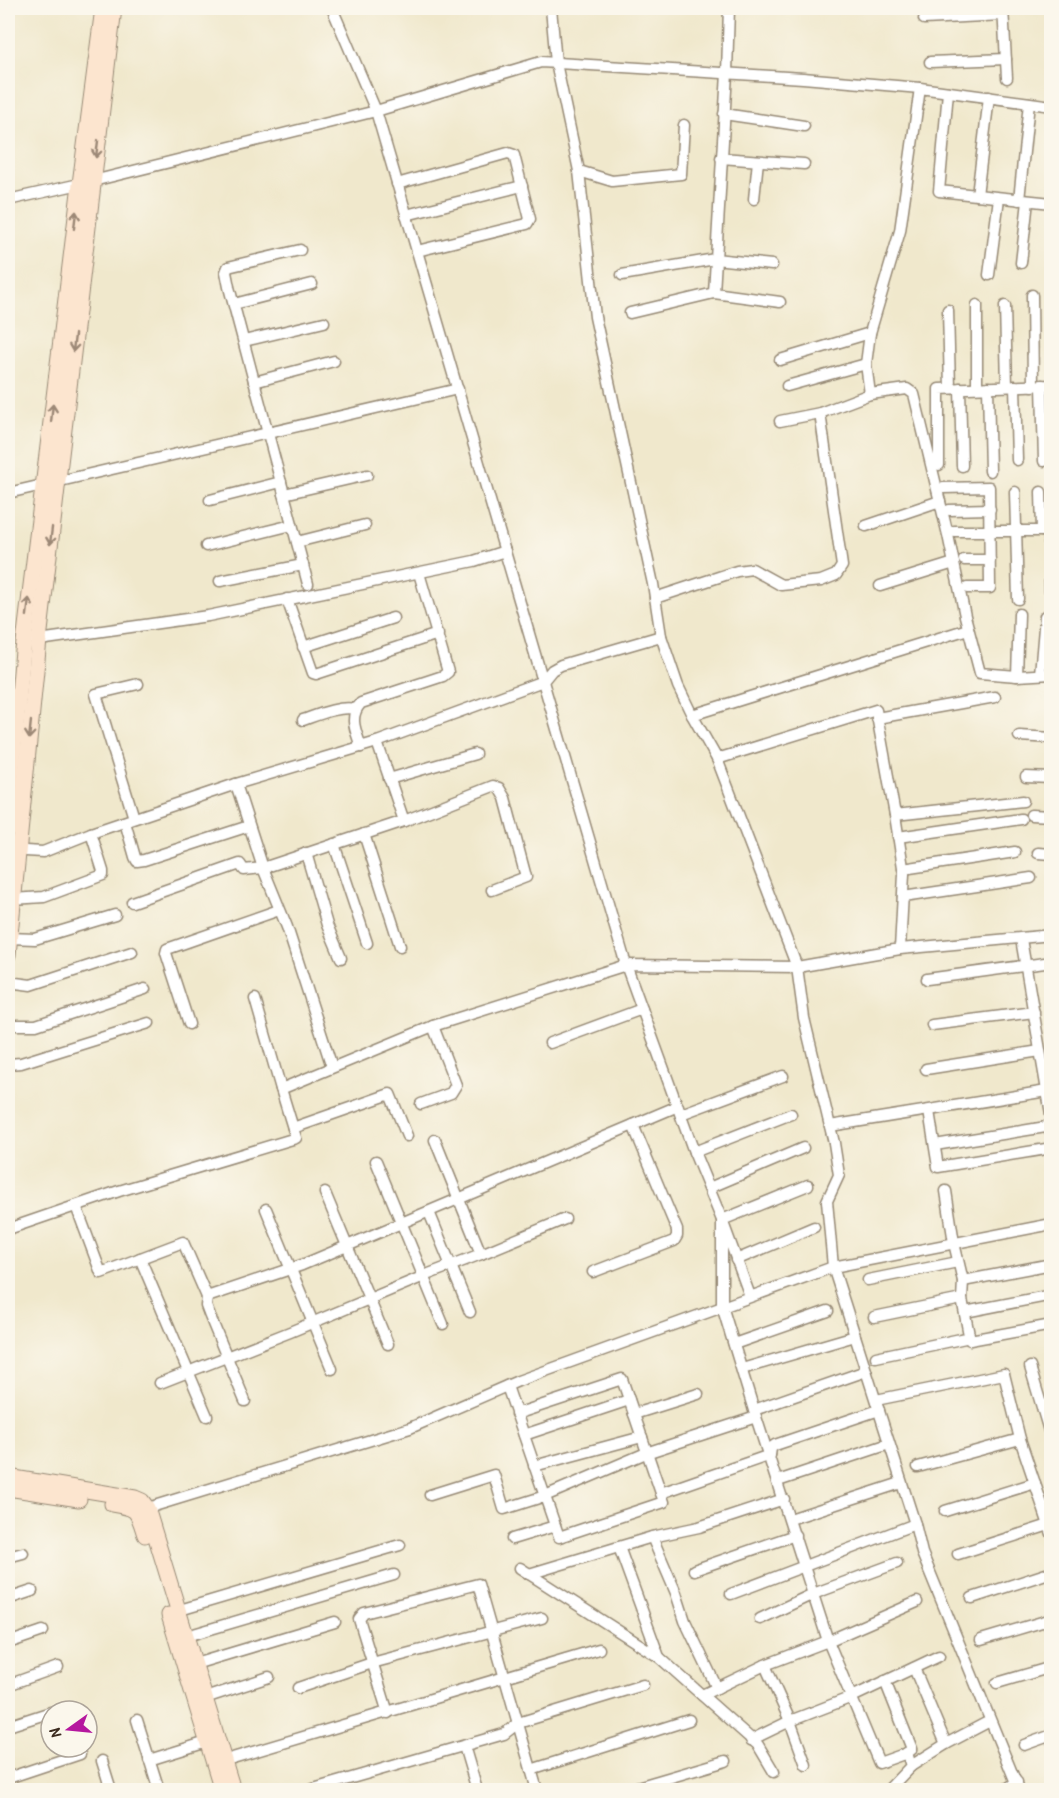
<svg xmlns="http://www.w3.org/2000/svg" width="1059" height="1798" viewBox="0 0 1059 1798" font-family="'Patrick Hand',sans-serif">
	<rect width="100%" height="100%" fill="#fbf7ec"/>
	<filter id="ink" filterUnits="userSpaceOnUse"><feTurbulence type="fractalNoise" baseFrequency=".0167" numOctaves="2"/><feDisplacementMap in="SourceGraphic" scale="12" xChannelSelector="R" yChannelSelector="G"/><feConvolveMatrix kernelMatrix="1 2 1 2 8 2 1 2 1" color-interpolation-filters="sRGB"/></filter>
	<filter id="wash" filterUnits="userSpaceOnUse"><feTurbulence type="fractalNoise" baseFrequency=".008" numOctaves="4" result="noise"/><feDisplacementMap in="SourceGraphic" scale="24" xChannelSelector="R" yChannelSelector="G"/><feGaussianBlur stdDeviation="1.35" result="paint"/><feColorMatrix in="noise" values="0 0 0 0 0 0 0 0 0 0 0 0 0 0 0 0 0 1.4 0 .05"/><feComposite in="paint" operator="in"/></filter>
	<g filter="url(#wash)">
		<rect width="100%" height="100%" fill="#f0e8cc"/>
	</g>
	<g filter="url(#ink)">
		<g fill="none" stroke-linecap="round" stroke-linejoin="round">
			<defs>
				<g id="street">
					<path d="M332,8l44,103 250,854 68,187 28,68 28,76"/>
					<path d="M551,8l5,55 23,108"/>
					<path d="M1003,8l4,70"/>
					<path d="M924,19l79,-4"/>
					<path d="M930,62l76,-3"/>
					<path d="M948,92l-9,99 113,12"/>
					<path d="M724,114l80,12"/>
					<path d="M684,125l-3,49 -69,7 -33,-10 16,146 58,267 8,52 17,50 14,29 276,-86"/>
					<path d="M721,158l83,6"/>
					<path d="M397,184l111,-31 6,2 16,64 -3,5 -110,27"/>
					<path d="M977,195l12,-98"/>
					<path d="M754,199l4,-38"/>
					<path d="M8,200l85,-19 283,-70 165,-49 262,16 117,10 132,18"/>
					<path d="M1019,200l10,-97"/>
					<path d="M406,215l116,-29"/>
					<path d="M300,250l-72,17 -2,5 3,15 79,297"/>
					<path d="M1021,263l7,-62"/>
					<path d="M622,275l93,-16 57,6"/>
					<path d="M989,275l10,-77"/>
					<path d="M714,293l13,-220 2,-65"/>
					<path d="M1032,295l1,91"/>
					<path d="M234,304l78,-20"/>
					<path d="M1005,306l2,80"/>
					<path d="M948,310l2,78"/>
					<path d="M630,313l84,-20 66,9"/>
					<path d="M244,341l80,-19"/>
					<path d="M780,360l90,-27"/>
					<path d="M254,382l80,-21"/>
					<path d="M1042,385l2,76"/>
					<path d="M787,386l79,-22"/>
					<path d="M1015,386l2,74"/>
					<path d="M977,387v-82"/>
					<path d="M988,387l2,84"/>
					<path d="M960,388l2,78"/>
					<path d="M870,394l-4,-30 4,-31 30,-102 20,-143"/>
					<path d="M780,421l40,-8"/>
					<path d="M939,465v-76l113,-4"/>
					<path d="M943,488l46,-1 1,101h-23"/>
					<path d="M1015,492l3,107"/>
					<path d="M1041,492l1,39"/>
					<path d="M8,493l450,-104"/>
					<path d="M284,494l83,-19"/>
					<path d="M210,500l71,-18"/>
					<path d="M949,510l41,-1"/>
					<path d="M866,526l74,-25"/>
					<path d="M954,531h98"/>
					<path d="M1049,531l1,61"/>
					<path d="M297,542l68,-17"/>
					<path d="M206,546l86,-21"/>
					<path d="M964,560h26"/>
					<path d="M220,581l83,-16"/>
					<path d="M880,586l74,-23"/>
					<path d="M655,598l82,-27 15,-2 29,16 40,-4 15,-6 6,-9 -22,-153 50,-19 37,-5 7,5 34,141 17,81 15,57 37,3 35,-2"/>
					<path d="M287,599l26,74 3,1 122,-40"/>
					<path d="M34,639l5,1 169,-24 266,-55 31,-10"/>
					<path d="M303,647l90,-29"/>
					<path d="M1040,674l5,-58"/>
					<path d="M1017,676l2,-62"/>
					<path d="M692,715l25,44"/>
					<path d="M877,718l118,-21"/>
					<path d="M303,720c17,-6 35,-14 53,-11"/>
					<path d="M1019,736l33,2"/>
					<path d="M361,747c-5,-16 -13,-30 0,-44l82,-27 5,-4 -29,-99"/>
					<path d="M1026,777l26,1"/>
					<path d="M389,779l86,-25"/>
					<path d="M236,784l27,84 24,59 45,140"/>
					<path d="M895,815l128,-14"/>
					<path d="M1031,815l21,1"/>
					<path d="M134,818l-38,-124 42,-10"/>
					<path d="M404,821l89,-35 6,2 6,10 21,79 -34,13"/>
					<path d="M125,822l10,35 2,4 7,-1 105,-34"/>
					<path d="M364,834l36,112"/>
					<path d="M898,837l123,-18"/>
					<path d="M334,844l33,99"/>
					<path d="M8,850l35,2 48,-19 145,-49 141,-42 166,-61 9,-11 9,-5 100,-29"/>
					<path d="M306,853l21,72 14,33"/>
					<path d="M1038,853l14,1"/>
					<path d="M903,869l112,-17"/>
					<path d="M903,897l128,-19"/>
					<path d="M13,899l31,-2 59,-22v-4l-12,-38"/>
					<path d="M132,902l108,-38 4,6 19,-2 141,-47 -27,-79"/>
					<path d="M9,938l26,1 80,-24"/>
					<path d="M1021,939l31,181"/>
					<path d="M900,949l4,-75 -9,-59 -19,-105 -159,49 80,208 7,51 30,125 5,32 -12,26 6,66 82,257 7,29 97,237"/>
					<path d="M927,979l125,-17"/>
					<path d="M8,982l23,3 101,-33"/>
					<path d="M255,999l26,90 152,-63 193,-61 171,2 103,-18 152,-14"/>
					<path d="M189,1024l-23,-71 1,-4 112,-39"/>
					<path d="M8,1025h28l109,-36"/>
					<path d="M932,1025l102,-13"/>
					<path d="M550,1043l92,-34"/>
					<path d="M8,1064l13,-1 128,-40"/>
					<path d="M926,1069l114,-18"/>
					<path d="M421,1104l30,-11 5,-8 -23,-59"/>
					<path d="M929,1111l9,56 114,-19"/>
					<path d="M681,1114l102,-38"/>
					<path d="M830,1126l217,-35"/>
					<path d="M293,1128l97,-34 17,42"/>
					<path d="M435,1140l46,114 84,-35"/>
					<path d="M935,1145l117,-19"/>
					<path d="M694,1152l97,-38"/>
					<path d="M376,1161l67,163"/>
					<path d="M709,1188l94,-40"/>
					<path d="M946,1191l8,52 9,38 -1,18 8,41 82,-15"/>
					<path d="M325,1193l63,151"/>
					<path d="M76,1206l25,67 82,-31 24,55 95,-32 376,-159"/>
					<path d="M266,1209l66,160"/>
					<path d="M429,1212l41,100"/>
					<path d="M8,1229l111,-38 177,-53 -15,-49"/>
					<path d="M140,1258l67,158"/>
					<path d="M736,1260l78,-33"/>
					<path d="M593,1272l81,-31 3,-5v-6l-44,-105"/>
					<path d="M868,1280l90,-18"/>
					<path d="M963,1281l89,-17"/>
					<path d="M207,1297l-1,9 3,8 36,87"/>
					<path d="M965,1312l87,-17"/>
					<path d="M874,1317l88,-18"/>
					<path d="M734,1344l94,-33"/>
					<path d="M876,1357l94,-20"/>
					<path d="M1030,1367l22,74"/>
					<path d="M742,1369l113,-33"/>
					<path d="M160,1383l130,-51 139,-58 52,-20"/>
					<path d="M507,1386l52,151 105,-35 -42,-123 -106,35"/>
					<path d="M876,1400l128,-26 16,65 32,95"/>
					<path d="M754,1410l112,-39"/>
					<path d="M634,1414l64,-20"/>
					<path d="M756,1417l-34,-111v-86l86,-35"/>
					<path d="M524,1435l105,-35"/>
					<path d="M770,1455l1,-7 4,-3 104,-35"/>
					<path d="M534,1466l108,-29"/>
					<path d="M918,1467l102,-28"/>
					<path d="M778,1481l111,-37"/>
					<path d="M661,1493l109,-38"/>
					<path d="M430,1495l64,-20 10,34 41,-13 101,-43 110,-36 72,224 51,122 28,-10 4,13 -22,23 1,1"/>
					<path d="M141,1510l269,-82 108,-47 315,-114 219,-43"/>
					<path d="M945,1511l90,-28"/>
					<path d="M790,1519l111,-36"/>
					<path d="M652,1537l24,56 9,28 32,67"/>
					<path d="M512,1539l43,-13"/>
					<path d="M619,1547l40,110"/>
					<path d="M958,1554l91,-29"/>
					<path d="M8,1557l15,-4"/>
					<path d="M520,1568l139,89 99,88 16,27"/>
					<path d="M694,1570l101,-35"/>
					<path d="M529,1574l123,-37 47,-10 85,-28"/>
					<path d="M731,1594l184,-70"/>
					<path d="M972,1598l80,-26"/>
					<path d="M8,1599l24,-8"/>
					<path d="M173,1612l227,-67"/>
					<path d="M760,1619l53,-25 84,-31"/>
					<path d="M180,1638l214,-63"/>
					<path d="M981,1640l71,-21"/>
					<path d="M8,1643l35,-12"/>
					<path d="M195,1664l140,-42"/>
					<path d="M765,1665l25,56 16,44"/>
					<path d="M914,1668l32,76"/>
					<path d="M885,1681l27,68 -5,4"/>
					<path d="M997,1683l55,-16"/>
					<path d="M8,1685l50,-18"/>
					<path d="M298,1688l74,-25 170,-45"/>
					<path d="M702,1695l63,-30 63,-24 89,-39"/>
					<path d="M205,1698l64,-21"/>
					<path d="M388,1713l-29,-94 5,-6 114,-29 59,206"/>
					<path d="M137,1720l22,70"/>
					<path d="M8,1726l43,-14"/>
					<path d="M751,1740l39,-19 62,-24 87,-41"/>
					<path d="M1024,1745l28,-10"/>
					<path d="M464,1746l13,44"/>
					<path d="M149,1760l58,-18"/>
					<path d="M102,1761l9,29"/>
					<path d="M219,1762l380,-113"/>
					<path d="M911,1766l35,-22 40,-21"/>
					<path d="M531,1770l158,-50"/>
					<path d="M8,1778l72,-24"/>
					<path d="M310,1790l194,-56 14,-11 125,-38"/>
					<path d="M627,1790l99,-29"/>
					<path d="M1005,1790l12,-8"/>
				</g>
				<g id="secondary">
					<path d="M8,811l15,-160 57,-467 23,-176"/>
					<path d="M8,955l31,-315 75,-632"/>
					<path d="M8,1477l127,21 7,3 5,7 86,282"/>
					<path d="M8,1488l71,11"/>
					<path d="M112,1504c26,4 25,6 33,31"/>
					<path d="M169,1615l53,175"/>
				</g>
			</defs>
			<use href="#street" stroke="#968975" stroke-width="13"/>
			<use href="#secondary" stroke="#968975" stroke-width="17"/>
			<use href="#street" stroke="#fff" stroke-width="10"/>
			<use href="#secondary" stroke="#fce5cf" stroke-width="15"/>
		</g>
		<defs><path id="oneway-shaft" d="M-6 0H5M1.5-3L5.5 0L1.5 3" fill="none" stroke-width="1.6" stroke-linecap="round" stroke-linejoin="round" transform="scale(1.5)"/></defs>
		<g stroke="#9c8876">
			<use href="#oneway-shaft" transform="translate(97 149) rotate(97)"/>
			<use href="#oneway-shaft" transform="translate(75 220) rotate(-83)"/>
			<use href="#oneway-shaft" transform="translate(74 343) rotate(97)"/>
			<use href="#oneway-shaft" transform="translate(52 413) rotate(-84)"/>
			<use href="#oneway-shaft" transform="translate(51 536) rotate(97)"/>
			<use href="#oneway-shaft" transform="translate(28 607) rotate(-83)"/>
			<use href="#oneway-shaft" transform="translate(30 730) rotate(96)"/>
		</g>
	</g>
	<rect width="1059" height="1798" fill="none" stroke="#fbf7ec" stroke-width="30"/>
	<g transform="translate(69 1729) rotate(255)"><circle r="28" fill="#fbf7ec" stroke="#aea59a" stroke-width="1.5"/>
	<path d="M0-4.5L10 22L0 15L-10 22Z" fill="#b5179e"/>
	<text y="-9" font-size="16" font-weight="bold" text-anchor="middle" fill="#3b2a1e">N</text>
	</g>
</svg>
